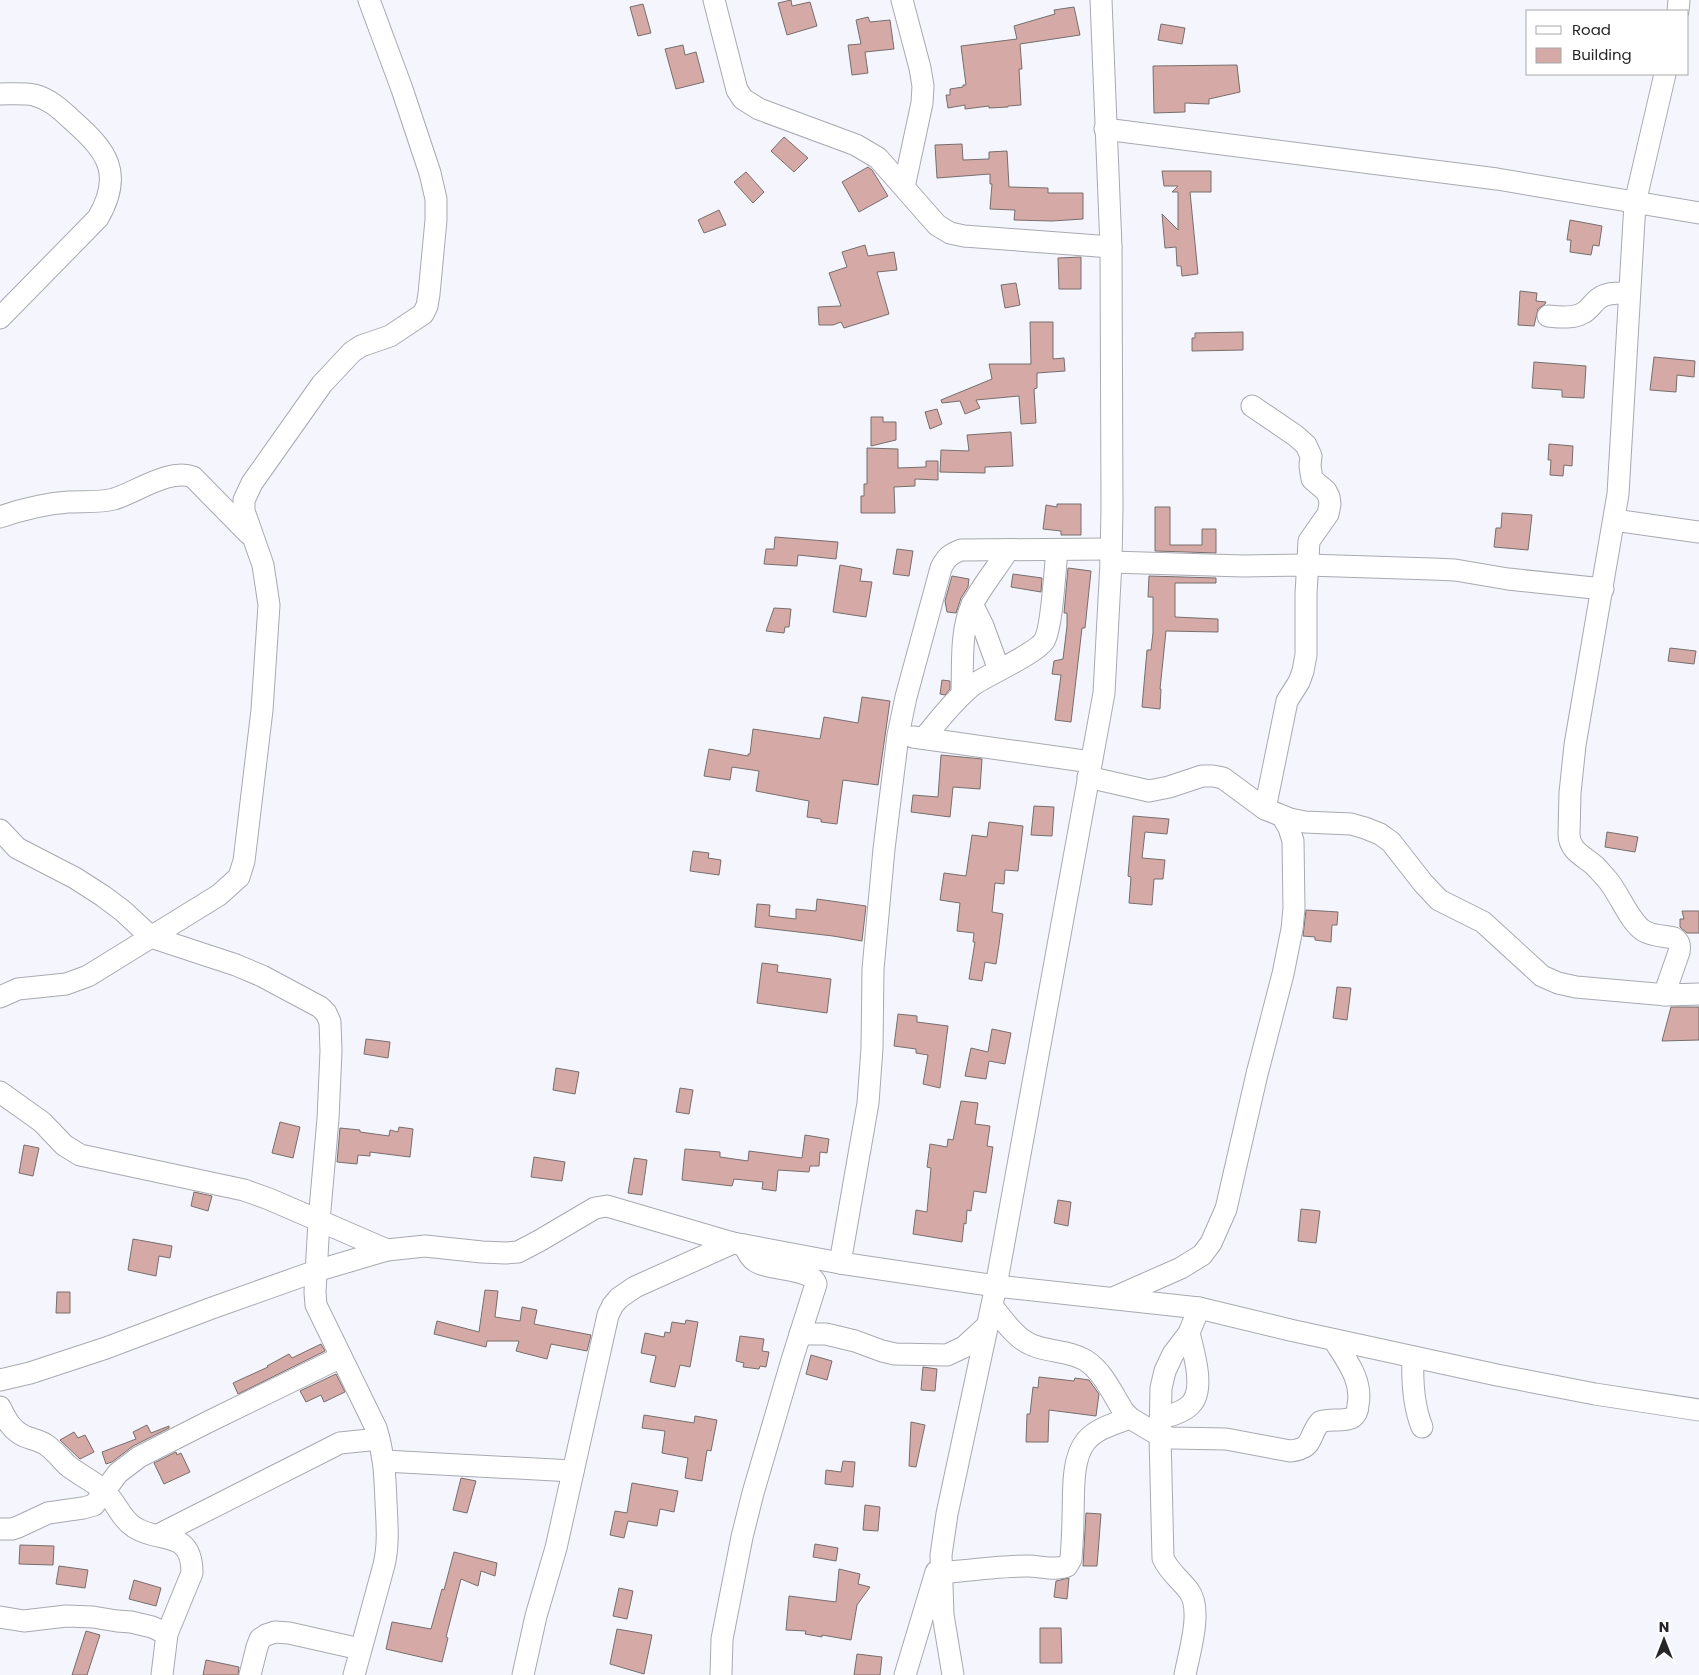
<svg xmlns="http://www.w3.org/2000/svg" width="1699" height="1675" viewBox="0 0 1699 1675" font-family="Poppins,sans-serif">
	<rect width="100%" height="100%" fill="#f4f5fd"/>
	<g fill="#d5aaa6" stroke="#766e6d">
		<path d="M791,0l1,6 18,-4 7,24 -30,9 -9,-32z"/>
		<path d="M643,4l8,29 -13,3 -8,-29z"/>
		<path d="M1074,7l6,28 -60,9 2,25h-3l2,36 -13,1v1l-19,1v-2l-24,3v-4l-17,3 -2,-13h4v-6l13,-2v-2h3l-5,-39 56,-7 -3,-13 41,-12 -1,-4z"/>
		<path d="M868,17l2,5 20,-2 4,29 -29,3 3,21 -16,2 -4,-30 13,-1 -5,-24z"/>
		<path d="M1161,24l24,4 -3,16 -24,-4z"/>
		<path d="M683,45l2,10 11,-3 8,30 -28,7 -11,-40z"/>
		<path d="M1237,65l3,27 -31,7v5l-24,-1v9l-31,1 -1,-47z"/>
		<path d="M784,137l24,21 -14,14 -23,-21z"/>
		<path d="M962,144l1,16 26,-1v-7l18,-1 2,36 39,1v5h35v26l-31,2 -38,-1 1,-10 -25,-1 2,-25h-2v-10l-53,4 -2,-33z"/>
		<path d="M868,167l4,3 16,26 -29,16 -17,-30z"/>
		<path d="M1162,171h49v21h-21l8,82 -16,2 -1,-10h-4l-1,-19 -11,1 -3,-34 16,16v-38h-6l6,-6h-14z"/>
		<path d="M746,172l18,20 -11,11 -19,-21z"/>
		<path d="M719,210l7,15 -22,8 -6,-13z"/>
		<path d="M1570,220l32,6 -3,20 -6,-1 -2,10 -21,-3 1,-12h-4z"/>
		<path d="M865,245l3,11 26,-4 3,18 -20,2 12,42 -45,14 -3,-6 -8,3h-14l-1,-18 23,-1 -12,-33 18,-6 -5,-15z"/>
		<path d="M1081,257v32h-22l-1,-31z"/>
		<path d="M1016,283l4,22 -15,3 -4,-23z"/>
		<path d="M1520,291l17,2 -1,8 10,1 -1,2 -7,5 -4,17 -16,-1z"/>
		<path d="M1030,322h23v37l11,-1 1,13 -28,2v15l-3,1 2,34 -15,1 -2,-28 -43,4 4,8 -15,6 -5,-13 -18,2 -1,-3 51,-21 -3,-15h42z"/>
		<path d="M1243,332v18l-51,1v-13h3v-5z"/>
		<path d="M1654,357l41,4 -1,16 -17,-2 -1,17 -26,-2z"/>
		<path d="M1534,362l52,4 -2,32 -22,-1v-7l-30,-2z"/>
		<path d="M937,409l5,15 -12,5 -5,-17z"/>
		<path d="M871,417h12v5h13v18l-25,6z"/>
		<path d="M1011,432l2,34 -28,1v6l-45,-1 1,-22 28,1 -2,-16z"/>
		<path d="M1549,444l24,2 -1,20 -8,-1 -1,11 -13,-1 1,-15h-3z"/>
		<path d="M867,448l31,1v19l28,-1v-6h12v19l-23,-1v7l-21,1 1,26h-34v-17h3v-12h3z"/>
		<path d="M1057,504h24v31h-20v-4l-18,-2 3,-24 11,2z"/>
		<path d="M1155,507h15v38h32v-16h14v24l-61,-2z"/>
		<path d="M1502,513l30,2 -4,35 -34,-3 2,-19h5z"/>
		<path d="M775,537l63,5 -2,17 -38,-4 -1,11 -33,-2 2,-15h8z"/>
		<path d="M897,549l16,2 -4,25 -16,-2z"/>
		<path d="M840,565l22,4 -2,12 12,1 -6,35 -33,-5z"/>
		<path d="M1068,568l23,3 -6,57h-3l-11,94 -16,-2 6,-45 -9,-1 2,-13 9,-2 4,-33v-13h-3z"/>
		<path d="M1013,574l29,4 -1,14 -30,-5z"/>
		<path d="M952,576l17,3 -1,8 -7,11 -5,15 -9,-1 -2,-11z"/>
		<path d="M1149,576l67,2v5h-41v34l43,2v13l-52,-1 -6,58h1l-1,20 -18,-2 5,-57h4l2,-17v-36h-5z"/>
		<path d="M774,608l17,1 -2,18h-4l-1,6 -18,-2z"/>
		<path d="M1670,648l26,3 -2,13 -26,-3z"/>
		<path d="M942,680l8,1v8l-5,6 -5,-1z"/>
		<path d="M862,697l28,4 -12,84 -35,-5 -6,44 -16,-2v-3l-14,-2 2,-16 -53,-10 3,-20 -27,-4 -2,13 -26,-4 5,-27 39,7v-2h2l3,-25 67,10 4,-22 34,6z"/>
		<path d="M941,755l41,4 -2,30 -27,-2 -3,30 -39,-5 2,-17 25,2z"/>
		<path d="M1034,806l20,1 -2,29 -21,-1z"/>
		<path d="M1133,816l36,3 -2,15 -22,-2 -3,26 23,2 -2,19h-9l-2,26 -23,-2 2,-26 -3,-1z"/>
		<path d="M989,822l34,4 -5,45 -13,-1 -1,14 -9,-1 -3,29 11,2 -4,31 -3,19 -11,-2 -3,19 -13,-2 6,-37h-2l1,-9 -17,-2 3,-28 -20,-3 4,-27 22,3 6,-41 15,2z"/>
		<path d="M1607,832l31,5 -3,15 -30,-5z"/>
		<path d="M693,851l16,2 -1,5 13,2 -2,15 -29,-4z"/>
		<path d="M817,899l49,7 -4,35 -29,-5 -78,-9 2,-23 13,1 -1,11 27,3v-10l20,2z"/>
		<path d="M1306,910l32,2 -1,13h-5l-1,17 -16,-2v-3l-12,-1z"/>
		<path d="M1682,911h17v22h-12l-7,-6v-8h4z"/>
		<path d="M762,963l16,2 -1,7 54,7 -4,34 -70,-10z"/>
		<path d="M1337,987l14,1 -4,32 -14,-2z"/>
		<path d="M1671,1007h28v33l-37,1z"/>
		<path d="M898,1014l19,2v6l31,4 -8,62 -17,-4 5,-29 -12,-2v-4l-22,-3z"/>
		<path d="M992,1029l19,4 -6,31 -16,-3 -3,18 -21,-3 6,-28 17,4z"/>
		<path d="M366,1039l24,3 -2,16 -24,-4z"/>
		<path d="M556,1068l23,4 -4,22 -22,-4z"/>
		<path d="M680,1088l13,2 -4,24 -13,-2z"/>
		<path d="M961,1101l17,2 -3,21 15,2 -3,20 6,1 -7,46 -12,-2 -3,20 -4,-1 -1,14 -2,-1 -2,19 -49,-8 3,-24 11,2 4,-44 -4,-1 3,-23 17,3 1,-8 5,1z"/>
		<path d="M280,1122l20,5 -7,31 -21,-5z"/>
		<path d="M399,1127l14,2 -3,28 -40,-5v4l-12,-1 -1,9 -20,-2 3,-34 20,2v2l29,4 1,-6 8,2z"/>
		<path d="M805,1135l24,4 -2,14 -7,-1 -1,14h-9l-1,6 -31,-2 -2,21 -14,-2 1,-7 -29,-3 -2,7 -50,-6 3,-31 35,3v5l28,4 1,-10 53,7z"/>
		<path d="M24,1145l15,3 -6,28 -14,-3z"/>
		<path d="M534,1157l31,5 -3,19 -31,-4z"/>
		<path d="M634,1158l13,2 -5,35 -14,-2z"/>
		<path d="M194,1192l18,4 -4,15 -17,-5z"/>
		<path d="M1058,1200l13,2 -3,24 -14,-3z"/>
		<path d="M1301,1209l19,2 -4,32 -18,-2z"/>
		<path d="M133,1239l39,7 -2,12 -11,-2 -3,20 -28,-6z"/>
		<path d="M485,1290l13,1 -3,26 25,4 2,-14 15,3 -3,14 57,11 -4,16 -36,-7 -4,15 -31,-8 3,-10h-32l-1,6 -52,-13 3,-13 42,11z"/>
		<path d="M57,1292h13v21h-14z"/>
		<path d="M686,1320l12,2 -8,45 -10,-2 -5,22 -25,-5 6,-26 -15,-3 4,-20 19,4 1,-5 5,1 2,-11 13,2z"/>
		<path d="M740,1336l24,3 -2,12 7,1 -3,15 -6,-1 -1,3 -16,-2 1,-4 -8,-2z"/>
		<path d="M321,1344l4,7 -87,43 -5,-11 35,-16 -1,-1 22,-12 3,4z"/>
		<path d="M811,1355l21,6 -5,19 -21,-6z"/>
		<path d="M923,1367l14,2 -2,22 -14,-1z"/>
		<path d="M336,1374l9,18 -21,10 -3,-7 -15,7 -6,-11z"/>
		<path d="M1039,1377l35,4 1,-3 14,2 10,14 -3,22 -47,-6 -1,32h-22l1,-28h3l3,-27 5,1z"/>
		<path d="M644,1415l50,8 1,-7 22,4 -6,31 -4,-1 -5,31 -17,-3 3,-20 -26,-5 3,-22 -23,-3z"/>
		<path d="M911,1422l14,3 -9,42 -7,-1z"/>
		<path d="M147,1425l4,8 18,-7v2l-36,18 -21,16 -6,2 -4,-12 34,-13 -3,-7z"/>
		<path d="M74,1432l4,6 7,-3 9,17 -14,7 -20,-19z"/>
		<path d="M176,1452l1,3 4,-2 9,19 -26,12 -10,-21z"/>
		<path d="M843,1461l12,1 -2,25 -28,-3 1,-14 15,2z"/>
		<path d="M461,1478l15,3 -9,32 -14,-3z"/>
		<path d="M632,1483l46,8 -4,21 -14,-3 -3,17 -29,-5 -4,17 -14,-3 5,-24 12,2z"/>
		<path d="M865,1505l15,2 -2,24 -15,-1z"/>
		<path d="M1086,1513l15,1 -4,52h-14z"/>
		<path d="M815,1544l23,4 -2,13 -23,-4z"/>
		<path d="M20,1545l34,1 -1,19 -34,-1z"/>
		<path d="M454,1552l43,11 -2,13 -14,-5 -3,15 -17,-7 -15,58 2,1 -6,24 -56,-13 6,-27 39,7 11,-40 2,1z"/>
		<path d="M59,1566l29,4 -3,18 -29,-4z"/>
		<path d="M839,1569l21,5 -2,10 12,3 -13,18 -6,35 -29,-5v2l-17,-3 1,-3 -20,-1 3,-34 47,6z"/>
		<path d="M1069,1578l-2,21 -13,-2 2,-16z"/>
		<path d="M134,1580l27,8 -5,18 -27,-7z"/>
		<path d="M619,1588l14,3 -6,28 -14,-3z"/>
		<path d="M1040,1628h21l1,35h-22z"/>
		<path d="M617,1629l35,6 -8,39 -34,-10z"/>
		<path d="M86,1631l14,4 -13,40h-15z"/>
		<path d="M857,1654l25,3 -2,18h-26z"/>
		<path d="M206,1660l33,7 -1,8h-35z"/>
	</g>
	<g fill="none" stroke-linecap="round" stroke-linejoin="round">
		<defs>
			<g id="minor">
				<path d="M714,0l23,90 6,9 16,10 97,36 22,13 59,67 13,8 14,3 147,11"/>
				<path d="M902,0l18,68 3,18 -1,17 -18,84"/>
				<path d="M1678,11l1,-11"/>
				<path d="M0,94c12,0 23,-1 34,1 16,4 27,15 38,25 35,31 52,53 26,98l-98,100"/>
				<path d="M1105,129l392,50 202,34"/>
				<path d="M1548,316c11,1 25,3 35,-3 6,-3 10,-10 15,-14 8,-7 20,-6 31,-6"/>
				<path d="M1252,406l44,30 10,9 5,11 -1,10 2,13 14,12 3,6 1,7 -2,10 -19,27 -3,53v61l-3,16 -4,11 -12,19 -22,108"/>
				<path d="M0,517c23,-8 43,-13 68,-15 15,-1 31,1 46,-3 23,-7 55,-31 79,-22l56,57"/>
				<path d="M1614,520l85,12"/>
				<path d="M1111,562l132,4 65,-1 124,4 23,1 53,9 95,10"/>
				<path d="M972,604l11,22 16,44"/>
				<path d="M962,694c1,-27 -2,-64 10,-89 9,-18 25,-37 36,-55"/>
				<path d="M913,737l178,25"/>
				<path d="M924,738c15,-18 30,-38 49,-53 16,-11 62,-31 71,-44 8,-12 11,-73 13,-91"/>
				<path d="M1088,777l61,14 20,-4 33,-11h11l10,2 42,31 25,10 15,3 46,2 14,4 15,6 11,8 32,41 16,17 44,22 59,54 16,7 18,4 91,8 32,-1"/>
				<path d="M0,830l17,18 58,30 28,18 20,15 28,26 85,28 26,11 58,31 6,6 4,9 1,29 -3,68 -9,102 -4,71 1,13 60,123c8,26 9,47 10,74 1,22 3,42 -2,63l-30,110"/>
				<path d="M1664,995l15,-43c1,-6 1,-10 -5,-14 -9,-2 -22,-2 -30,-7 -15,-9 -25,-39 -38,-53 -4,-4 -7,-8 -11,-12 -11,-10 -26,-15 -26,-32l1,-41 5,-48 43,-251 17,-291 30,-129"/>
				<path d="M0,997l18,-8 48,-5 22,-8 131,-81 20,-18 5,-16 18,-151 7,-105 -6,-40 -19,-54v-11l8,-17 70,-99 30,-32 9,-6 29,-10 33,-22 4,-8 2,-12 7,-74v-21l-6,-26 -28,-84 -33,-89"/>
				<path d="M0,1092l42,30 22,23 16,10 164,35 25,9 118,51"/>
				<path d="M840,1263l28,-160 4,-55 1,-79 11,-120 14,-114 8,-38 35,-129c5,-10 9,-14 20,-18l149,-1"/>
				<path d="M1113,1298l68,-30 21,-13 9,-12 15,-34 31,-135 26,-100 9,-45 2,-21 -1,-67 -4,-13 -7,-12"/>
				<path d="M992,1306c9,11 19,26 31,34 18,13 44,9 62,20 18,11 28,35 39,52l6,6 30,18 12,2 54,1 64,12c25,-3 17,-13 30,-29 10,-4 22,0 31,-4 5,-2 7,-8 7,-13 5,-25 -12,-45 -24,-65"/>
				<path d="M800,1334h26l29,7 27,10 13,3 52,1 17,-8 24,-22"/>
				<path d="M1413,1357c-1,24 0,48 9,70"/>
				<path d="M0,1380l30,-7 76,-25 106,-40 104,-37 71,-21 38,-4 57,6 24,1 12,-1 21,-11 56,-33 12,-2 126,37 107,20 156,23 203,22 91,22 207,45 98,19 104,16"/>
				<path d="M0,1407c6,12 11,23 24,29 7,3 14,4 21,8 9,6 15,14 22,21 11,9 24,15 35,24 13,10 18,29 32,38 25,17 58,1 58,46l-25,61 -5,41"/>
				<path d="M1160,1419c11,-4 25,-7 32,-16 13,-16 1,-53 -3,-70"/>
				<path d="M384,1461l189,10"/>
				<path d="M0,1529h12l6,-2 30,-14 35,-5 11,-3 24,-32 21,-16 69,-35 133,-65"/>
				<path d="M158,1535l182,-92 39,-4"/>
				<path d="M942,1573c28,-3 57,-7 86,-7 12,0 28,5 39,0l4,-7c1,-14 2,-28 2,-42 1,-22 -2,-58 13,-76 11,-13 28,-17 44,-23"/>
				<path d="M0,1617l24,4 42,-5 27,1 24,4 14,1 21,5 15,7"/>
				<path d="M250,1675l7,-28 3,-8 6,-4 9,-3 14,1 71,16"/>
				<path d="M523,1675l13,-59 20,-68 52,-233 5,-10 6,-7 16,-11 98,-44"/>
				<path d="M721,1675l1,-36 20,-102 11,-44 39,-133 24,-76c-5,-17 -46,-13 -61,-23 -5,-3 -8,-10 -11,-16"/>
				<path d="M905,1675l31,-103"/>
				<path d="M953,1675l-10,-60 -2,-60 6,-41 49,-228 108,-593 7,-131 1,-54 -1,-261 -10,-247"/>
				<path d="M1185,1675c4,-22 18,-65 4,-84 -9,-12 -20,-19 -26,-33l-3,-122 1,-48 4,-17 8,-17 16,-21 10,-25"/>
			</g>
		</defs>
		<use href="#minor" stroke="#a8a9b1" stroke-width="23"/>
		<use href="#minor" stroke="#fff" stroke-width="21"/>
	</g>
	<rect x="1526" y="10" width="162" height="65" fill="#ffffff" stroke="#a8a8a9"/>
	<rect x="1536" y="26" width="25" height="8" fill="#ffffff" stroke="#a8a8a9"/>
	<text x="1572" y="35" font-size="15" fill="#262629">Road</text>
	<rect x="1536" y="48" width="25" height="15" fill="#d5aaa6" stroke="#a8a8a9"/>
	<text x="1572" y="60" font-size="15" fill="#262629">Building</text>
	<g transform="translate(1664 1640)" stroke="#ffffff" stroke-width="4" paint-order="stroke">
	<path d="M0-4L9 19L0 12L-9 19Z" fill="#262629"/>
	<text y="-8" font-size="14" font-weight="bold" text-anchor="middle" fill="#262629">N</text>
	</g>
</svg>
